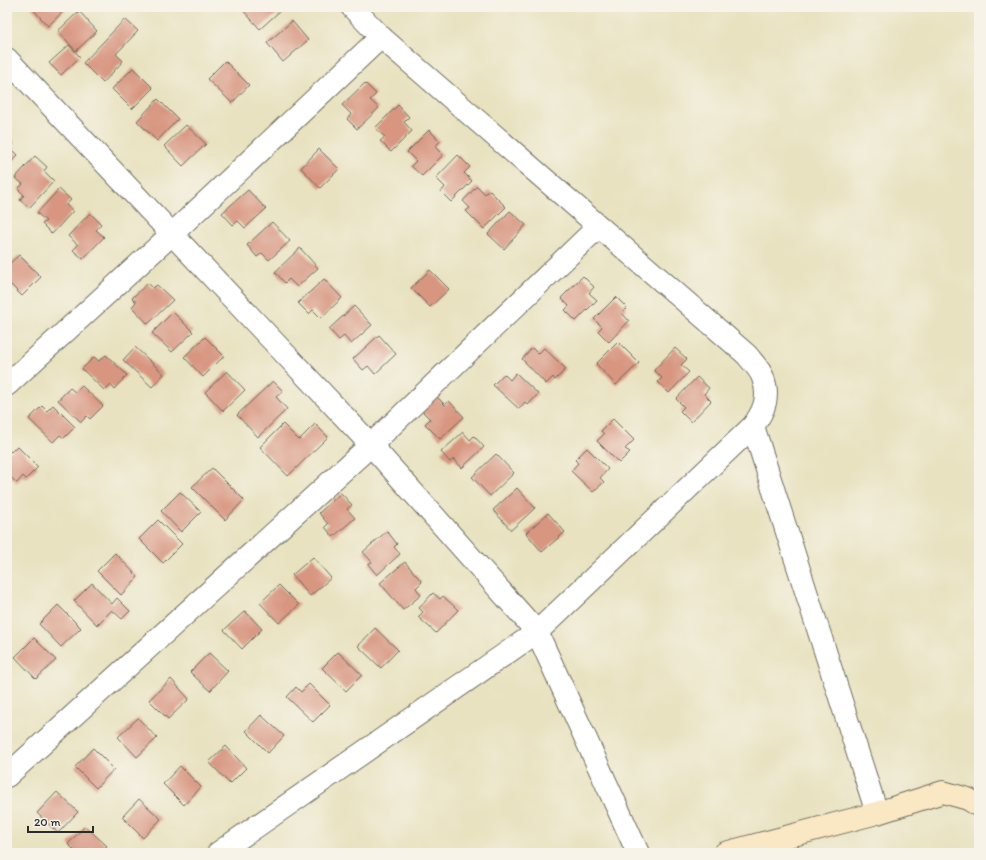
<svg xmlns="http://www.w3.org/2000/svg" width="986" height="860" viewBox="0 0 986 860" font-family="Itim,sans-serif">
	<rect width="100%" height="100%" fill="#f7f3e8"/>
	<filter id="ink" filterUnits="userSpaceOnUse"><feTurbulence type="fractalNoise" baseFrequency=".025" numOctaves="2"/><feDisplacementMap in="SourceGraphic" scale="8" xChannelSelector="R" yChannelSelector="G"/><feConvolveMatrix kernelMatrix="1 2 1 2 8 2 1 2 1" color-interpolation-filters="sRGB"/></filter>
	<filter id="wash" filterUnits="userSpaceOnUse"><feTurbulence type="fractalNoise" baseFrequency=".012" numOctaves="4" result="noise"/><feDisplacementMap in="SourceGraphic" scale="16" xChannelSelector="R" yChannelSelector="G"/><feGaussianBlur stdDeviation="0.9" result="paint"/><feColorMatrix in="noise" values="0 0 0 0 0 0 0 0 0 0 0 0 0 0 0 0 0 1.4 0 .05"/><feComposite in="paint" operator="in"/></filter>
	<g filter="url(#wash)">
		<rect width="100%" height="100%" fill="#e8e2c0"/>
		<g id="blocks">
			<g fill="#d89681">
				<path d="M31,7h37l-20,19z"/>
				<path d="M242,7h39l1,2 -22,20 -19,-21z"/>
				<path d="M79,11l18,20 -21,20 -18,-20z"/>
				<path d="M125,19l13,12 -22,23 7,7 -20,22 -20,-20z"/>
				<path d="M292,21l16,19 -25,22 -16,-19z"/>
				<path d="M69,45l11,12 -19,18 -12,-12z"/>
				<path d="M225,61l24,24 -17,18 -25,-24z"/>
				<path d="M133,68l20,20 -21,21 -20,-20z"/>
				<path d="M365,83l11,11 -6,6 9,8 -22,21 -10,-10 4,-5 -9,-9z"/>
				<path d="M158,99l20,20 -21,22 -20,-20z"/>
				<path d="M398,105l11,12 -5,5 8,9 -21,21 -11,-11 5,-4 -10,-9z"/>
				<path d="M186,125l20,19 -23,22 -19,-20z"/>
				<path d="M429,130l11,11 -5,6 8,8 -21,21 -11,-10 5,-5 -9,-9z"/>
				<path d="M7,137l7,6 -4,4 8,8 -11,12z"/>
				<path d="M319,149l20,20 -19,19 -19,-20z"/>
				<path d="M458,155l12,12 -6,6 8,8 -21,21 -10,-10 4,-5 -9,-9z"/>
				<path d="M35,156l12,11 -3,4 10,10 -25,27 -9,-8 4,-5 -6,-6 5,-5 -8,-6z"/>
				<path d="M477,186l8,8 4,-4 17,17 -22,22 -18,-18 4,-3 -7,-7z"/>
				<path d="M59,189l12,11 -5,5 7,6 -21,23 -10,-10 4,-3 -9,-8z"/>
				<path d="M248,190l18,19 -21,19 -7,-7 -5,4 -11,-12z"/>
				<path d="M510,211l16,14 -22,24 -16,-15z"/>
				<path d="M90,213l11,11 -5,6 8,7 -21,22 -10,-9 5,-5 -10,-9z"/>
				<path d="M272,222l18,19 -21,19 -7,-7 -5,4 -10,-12z"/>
				<path d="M300,248l18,20 -21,19 -8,-8 -4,4 -10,-11z"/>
				<path d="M19,255l22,22 -19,19 -15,-15v-15z"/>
				<path d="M430,270l19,19 -19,18 -19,-19z"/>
				<path d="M583,276l11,11 -5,6 8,7 -21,21 -11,-11 4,-4 -8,-8z"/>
				<path d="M324,279l18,19 -21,20 -8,-8 -4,4 -11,-11z"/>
				<path d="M148,283l5,5 4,-3 16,15 -25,24 -16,-17 4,-5 -4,-4z"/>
				<path d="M616,297l11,11 -5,5 7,8 -20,21 -11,-11 4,-4 -8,-8z"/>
				<path d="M354,306l18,19 -21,19 -7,-8 -5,4 -10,-11z"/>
				<path d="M173,312l20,20 -21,20 -20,-19z"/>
				<path d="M379,335l17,19 -21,20 -7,-8 -5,4 -10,-11z"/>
				<path d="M205,337l19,19 -21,21 -19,-20z"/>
				<path d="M618,342l21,21 -23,22 -20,-21z"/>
				<path d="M135,347l29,27 -12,13 -29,-27z"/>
				<path d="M532,348l6,6 6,-6 22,21 -11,11 -2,-3 -7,7 -24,-25z"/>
				<path d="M675,348l12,11 -6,6 8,7 -20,21 -11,-11 4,-4 -8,-8z"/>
				<path d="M106,355l21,20 -13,14 -3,-4 -6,6 -23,-22 12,-12 5,4z"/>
				<path d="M227,371l18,19 -22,21 -18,-19z"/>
				<path d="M516,373l22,21 -10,11 -3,-3 -6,7 -26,-24 11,-11 6,6z"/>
				<path d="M697,377l12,11 -5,6 7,7 -20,21 -11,-11 4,-4 -8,-8z"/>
				<path d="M273,381l10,10 -7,6 11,12 -29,28 -21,-22z"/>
				<path d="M82,386l21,20 -13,13 -3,-3 -6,6 -23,-22 12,-12 5,4z"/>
				<path d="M437,397l8,8 4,-4 15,16 -24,22 -15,-15 5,-5 -8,-8z"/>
				<path d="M53,405l22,22 -11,11 -4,-3 -7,7 -24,-23 13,-13 5,5z"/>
				<path d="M613,419l21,21 -9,9 5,3 -11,11 -22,-22 7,-7 -3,-3z"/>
				<path d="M283,424l16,16 16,-16 13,13 -40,39 -28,-29z"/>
				<path d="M463,432l7,8 4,-4 10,11 -22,21 -8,-9 -4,3 -9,-10z"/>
				<path d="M17,446l21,21 -12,12 -3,-3 -6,7 -10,-9v-26l4,4z"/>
				<path d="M587,448l21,21 -8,9 4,4 -11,10 -22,-21 7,-8 -3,-3z"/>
				<path d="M496,454l18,19 -24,23 -18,-19z"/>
				<path d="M212,468l32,32 -19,20 -33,-33z"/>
				<path d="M517,488l18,20 -24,22 -18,-20z"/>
				<path d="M180,492l21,20 -20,20 -20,-21z"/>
				<path d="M341,493l11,12 -5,4 8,9 -22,19 -8,-10 3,-3 -9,-11z"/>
				<path d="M548,513l17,19 -23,20 -16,-19z"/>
				<path d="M158,520l24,24 -19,19 -24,-24z"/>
				<path d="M387,531l10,13 -3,3 6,7 -23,21 -9,-11 4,-2 -9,-10z"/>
				<path d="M115,553l23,24 -17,18 -24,-24z"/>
				<path d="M313,557l18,21 -21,18 -18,-21z"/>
				<path d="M405,562l17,20 -6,6 5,7 -18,15 -23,-27z"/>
				<path d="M92,583l20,21 5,-6 13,13 -8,8 -10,-9 -15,15 -23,-24z"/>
				<path d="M279,585l20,20 -20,18 -19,-20z"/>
				<path d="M433,593l7,6 3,-3 15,14 -22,23 -18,-16 5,-5 -4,-4z"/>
				<path d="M58,605l23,23 -20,19 -22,-23z"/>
				<path d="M245,611l17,18 -20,20 -18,-19z"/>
				<path d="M375,628l23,22 -17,18 -23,-22z"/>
				<path d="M34,638l22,22 -20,19 -21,-22z"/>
				<path d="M338,652l24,23 -16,16 -24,-23z"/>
				<path d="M209,653l19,18 -18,20 -20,-19z"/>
				<path d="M171,679l18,20 -21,20 -19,-19z"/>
				<path d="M309,684l21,21 -17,17 -26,-25 9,-10 5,5z"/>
				<path d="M261,715l23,21 -16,17 -22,-22z"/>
				<path d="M138,718l19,20 -20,19 -19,-20z"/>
				<path d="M226,746l20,22 -16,16 -21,-22z"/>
				<path d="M93,748l21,21 -18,19 -21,-21z"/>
				<path d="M180,766l21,21 -17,18 -21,-21z"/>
				<path d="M57,792l21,20 -20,21 -21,-20z"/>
				<path d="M139,799l22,20 -18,19 -21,-21z"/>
				<path d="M85,826l22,20 -7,7h-23l-9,-9z"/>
			</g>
		</g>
	</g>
	<g filter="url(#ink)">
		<use href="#blocks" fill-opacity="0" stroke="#6d6b5f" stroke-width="1"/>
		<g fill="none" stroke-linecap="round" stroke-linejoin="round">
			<defs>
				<g id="street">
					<path d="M7,59l364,386 166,187 101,221"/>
					<path d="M7,385l165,-151 209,-197"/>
					<path d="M753,426l124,387"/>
					<path d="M7,776l364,-331 227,-218"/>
					<path d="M218,853l319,-221 216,-206c11,-15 17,-29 10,-48 -2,-8 -11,-16 -16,-23l-366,-318 -29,-30"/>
				</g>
				<path id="secondary" d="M725,853l152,-40 66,-21 25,7 11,7"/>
			</defs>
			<use href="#street" stroke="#6d6b5f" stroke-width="24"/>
			<use href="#secondary" stroke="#6d6b5f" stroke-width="24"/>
			<use href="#street" stroke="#fff" stroke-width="22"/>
			<use href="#secondary" stroke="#fae7c3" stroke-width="22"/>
		</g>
	</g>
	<rect width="986" height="860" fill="none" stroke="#f7f3e8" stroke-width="24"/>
	<path d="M28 826v6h65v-6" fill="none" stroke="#2b2b2b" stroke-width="2"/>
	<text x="34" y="826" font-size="12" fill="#2b2b2b" stroke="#f7f3e8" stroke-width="3" paint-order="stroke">20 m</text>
</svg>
